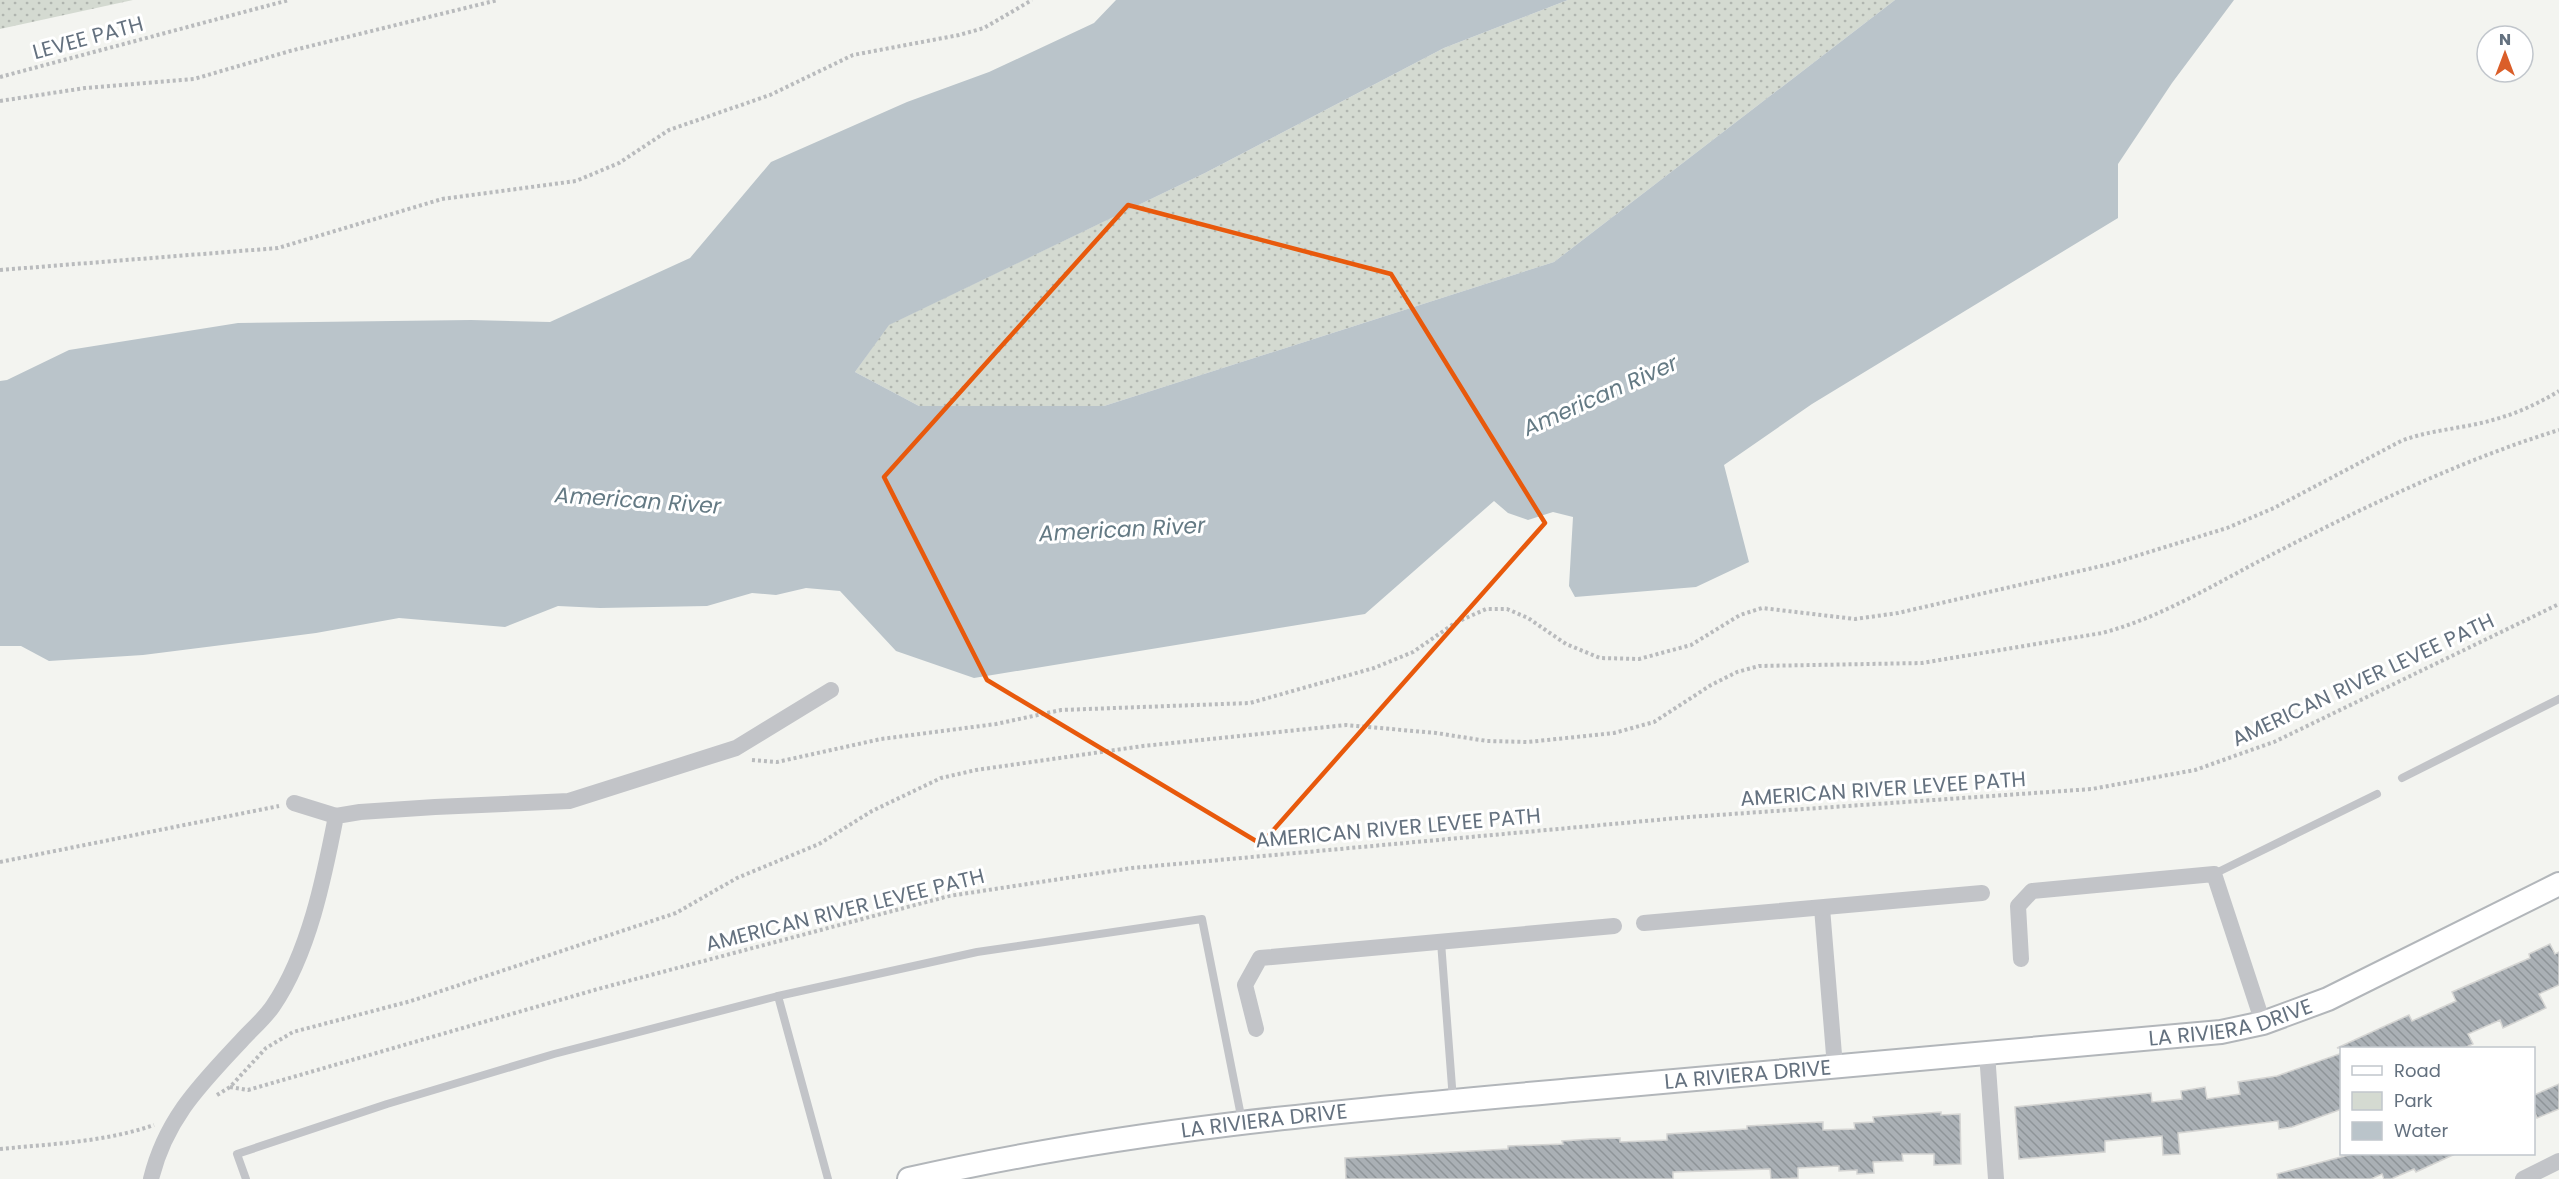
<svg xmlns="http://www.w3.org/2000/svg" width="2559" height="1179" viewBox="0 0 2559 1179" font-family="Poppins,sans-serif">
	<defs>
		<pattern id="green-dots" width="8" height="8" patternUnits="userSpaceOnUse" patternTransform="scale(1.5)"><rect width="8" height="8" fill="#d4dad1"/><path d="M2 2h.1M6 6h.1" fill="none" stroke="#b0b5af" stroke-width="1.8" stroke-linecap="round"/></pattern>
		<pattern id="building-back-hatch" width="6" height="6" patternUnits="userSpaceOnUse" patternTransform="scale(1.5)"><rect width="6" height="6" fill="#aab0b5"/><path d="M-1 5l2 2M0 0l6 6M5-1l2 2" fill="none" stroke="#8e9498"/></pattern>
	</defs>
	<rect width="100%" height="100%" fill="#f3f4f0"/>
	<g fill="url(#green-dots)">
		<path d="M0,0h133l-133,29z"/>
		<path d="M1568,0h327l-341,262 -450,144h-185l-64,-34 33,-47 317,-152 239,-125z"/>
	</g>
	<path fill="#bac4ca" d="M1116,0h452l-124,48 -239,125 -316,152 -34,47 64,34h185l450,-144 341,-262h339l-62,83 -54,81v54l-306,186 -88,61 25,97 -53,25 -121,10 -6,-11 4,-69 -20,-5 -25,8 -20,-7 -14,-12 -129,113 -391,64 -78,-27 -56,-60 -34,-3 -30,7 -24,-2 -45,13 -107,2 -42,-2 -53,21 -106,-9 -83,15 -173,22 -94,6 -28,-15h-21v-265l7,-1 62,-30 169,-27 233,-3 79,2 140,-64 81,-96 136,-60 82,-30 105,-49z"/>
	<g fill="url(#building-back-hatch)" stroke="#d5d5d3" stroke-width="1.5">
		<path d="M2550,944l5,10 4,-2v33l-20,9 7,14 -43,20 -3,-8 -32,14 5,10 -9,4h-127l72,-33 3,6 44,-20 -4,-9 78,-34 -1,-4z"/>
		<path d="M2342,1053v56l-50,18 -13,2 -1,-8 -100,12 2,21 -17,1 -1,-19 -57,5v11l-86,7 -4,-52 136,-14 1,9 30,-3 -1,-8 24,-4 2,12 33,-5 -2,-12 39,-6z"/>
		<path d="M2559,1084v25l-22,9 -3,-8v-15z"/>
		<path d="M1941,1112v3l19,-1 1,50 -27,1v-11h-32l1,7 -30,1 1,11 -17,1v-4l-18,1v-5l-41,2v10l-20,1h-7l-1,-10 -97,3v7h-327l-1,-21 163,-9v-3l55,-2 -1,-3 29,-2 29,-1v4l47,-2v-6l80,-5v-3l54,-3 22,-1v8l32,-1 -1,-6 20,-1 -1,-5z"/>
		<path d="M2352,1154h103l-39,18 -2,-3 -23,10h-7l-2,-5 -11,5h-93l-1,-5z"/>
	</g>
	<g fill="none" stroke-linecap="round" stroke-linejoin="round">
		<defs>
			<g id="secondary">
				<path id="s1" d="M909,1179c219,-50 441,-69 664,-89 216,-19 432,-38 648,-58l42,-9 65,-24 231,-115"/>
			</g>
		</defs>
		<use href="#secondary" stroke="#b2b6ba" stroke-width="26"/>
		<g stroke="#b9bbbd" stroke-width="4" stroke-dasharray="3 3" stroke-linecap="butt">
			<path d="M0,77l289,-77"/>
			<path d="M0,101l85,-13 109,-9 96,-28 208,-51"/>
			<path d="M0,270l278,-22 164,-49 134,-18 43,-18 50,-33 101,-35 83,-40 106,-20 25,-7 48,-28"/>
			<path d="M752,760l25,2 104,-23 115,-15 65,-14 189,-7 124,-35 39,-16 42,-29 31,-14h21l21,9 38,26 34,14 39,1 52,-14 49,-30 22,-7 93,11 43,-6 212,-49 117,-36 47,-20 127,-67c31,-12 63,-12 95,-22 22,-6 43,-16 63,-28"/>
			<path d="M0,862l279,-56"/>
			<path d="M230,1087l18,3 350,-101 351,-93 183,-28 557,-51 403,-28 103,-19 79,-28 285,-138"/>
			<path d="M217,1095l13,-8 36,-39 27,-16 118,-31 265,-88 61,-35 82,-34 53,-33 69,-33 35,-8 167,-24 203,-21 90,8 51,8 41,1 86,-9 40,-11 57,-37 26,-13 22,-6 163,-3 180,-30c61,-16 114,-50 169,-78 91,-47 190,-95 288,-125"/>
			<path d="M0,1149c51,-5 105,-7 154,-24"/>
		</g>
		<g stroke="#c2c4c8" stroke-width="8">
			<path d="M2402,778l157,-79"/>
			<path d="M2214,874l163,-80"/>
			<path d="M1441,942l12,158"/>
			<path d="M778,996l199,-44 225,-33 40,202"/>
			<path d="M246,1179l-9,-25 150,-50 167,-50 224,-58 50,183"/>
		</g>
		<g stroke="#c2c4c8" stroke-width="16">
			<path d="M294,803l42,13"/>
			<path d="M1822,908l13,159"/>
			<path d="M1644,923l338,-30"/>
			<path d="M2021,959l-3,-53 14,-15 182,-17 49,149"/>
			<path d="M1256,1029l-11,-44 15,-27 354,-32"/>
			<path d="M1987,1053l9,126"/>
			<path d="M151,1179c15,-61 50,-95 91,-139 10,-11 23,-22 31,-34 36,-53 51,-128 63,-190l24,-4 75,-5 134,-6 167,-53 95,-58"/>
			<path d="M2523,1179l36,-18"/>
		</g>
		<use href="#secondary" stroke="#fff" stroke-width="22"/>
	</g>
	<path fill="none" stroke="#e8590c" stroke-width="4.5" stroke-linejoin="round" d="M1128,205l263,69 154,249 -284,321 -274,-164 -103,-203z"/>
	<g text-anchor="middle" stroke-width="6" stroke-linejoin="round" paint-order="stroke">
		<g font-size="21" fill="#64717f" stroke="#fff">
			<text transform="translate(88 38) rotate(-15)" y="7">LEVEE PATH</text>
			<text transform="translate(2363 680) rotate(-25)" y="7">AMERICAN RIVER LEVEE PATH</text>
			<text transform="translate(1883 789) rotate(-4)" y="7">AMERICAN RIVER LEVEE PATH</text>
			<text transform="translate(1398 828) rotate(-5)" y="7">AMERICAN RIVER LEVEE PATH</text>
			<text transform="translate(845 910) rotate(-14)" y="7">AMERICAN RIVER LEVEE PATH</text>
			<text dy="7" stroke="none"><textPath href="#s1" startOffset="1332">LA RIVIERA DRIVE</textPath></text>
			<text dy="7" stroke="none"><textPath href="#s1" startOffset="846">LA RIVIERA DRIVE</textPath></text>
			<text dy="7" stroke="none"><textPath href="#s1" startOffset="360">LA RIVIERA DRIVE</textPath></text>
		</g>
		<g font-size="22" font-style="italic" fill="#647a84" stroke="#fff">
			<text transform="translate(1600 395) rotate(-24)" y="8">American River</text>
			<text transform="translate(638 500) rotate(4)" y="8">American River</text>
			<text transform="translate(1122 529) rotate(-3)" y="8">American River</text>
		</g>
	</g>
	<rect x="2340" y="1047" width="195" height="108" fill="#ffffff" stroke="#c1c6cc" stroke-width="1.5"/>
	<rect x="2352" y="1066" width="30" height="9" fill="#ffffff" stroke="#c1c6cc" stroke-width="1.5"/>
	<text x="2394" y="1077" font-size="18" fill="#64717f">Road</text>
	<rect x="2352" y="1092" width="30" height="18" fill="#d4dad1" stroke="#c1c6cc" stroke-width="1.5"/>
	<text x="2394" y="1107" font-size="18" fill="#64717f">Park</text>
	<rect x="2352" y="1122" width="30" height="18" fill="#bac4ca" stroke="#c1c6cc" stroke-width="1.5"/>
	<text x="2394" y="1137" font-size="18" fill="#64717f">Water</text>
	<g transform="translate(2505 54)"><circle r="28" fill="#ffffff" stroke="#c1c6cc" stroke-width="1.5"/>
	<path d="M0-4.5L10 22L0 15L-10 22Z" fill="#da5e29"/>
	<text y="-9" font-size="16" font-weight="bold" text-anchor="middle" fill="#64717f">N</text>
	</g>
</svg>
